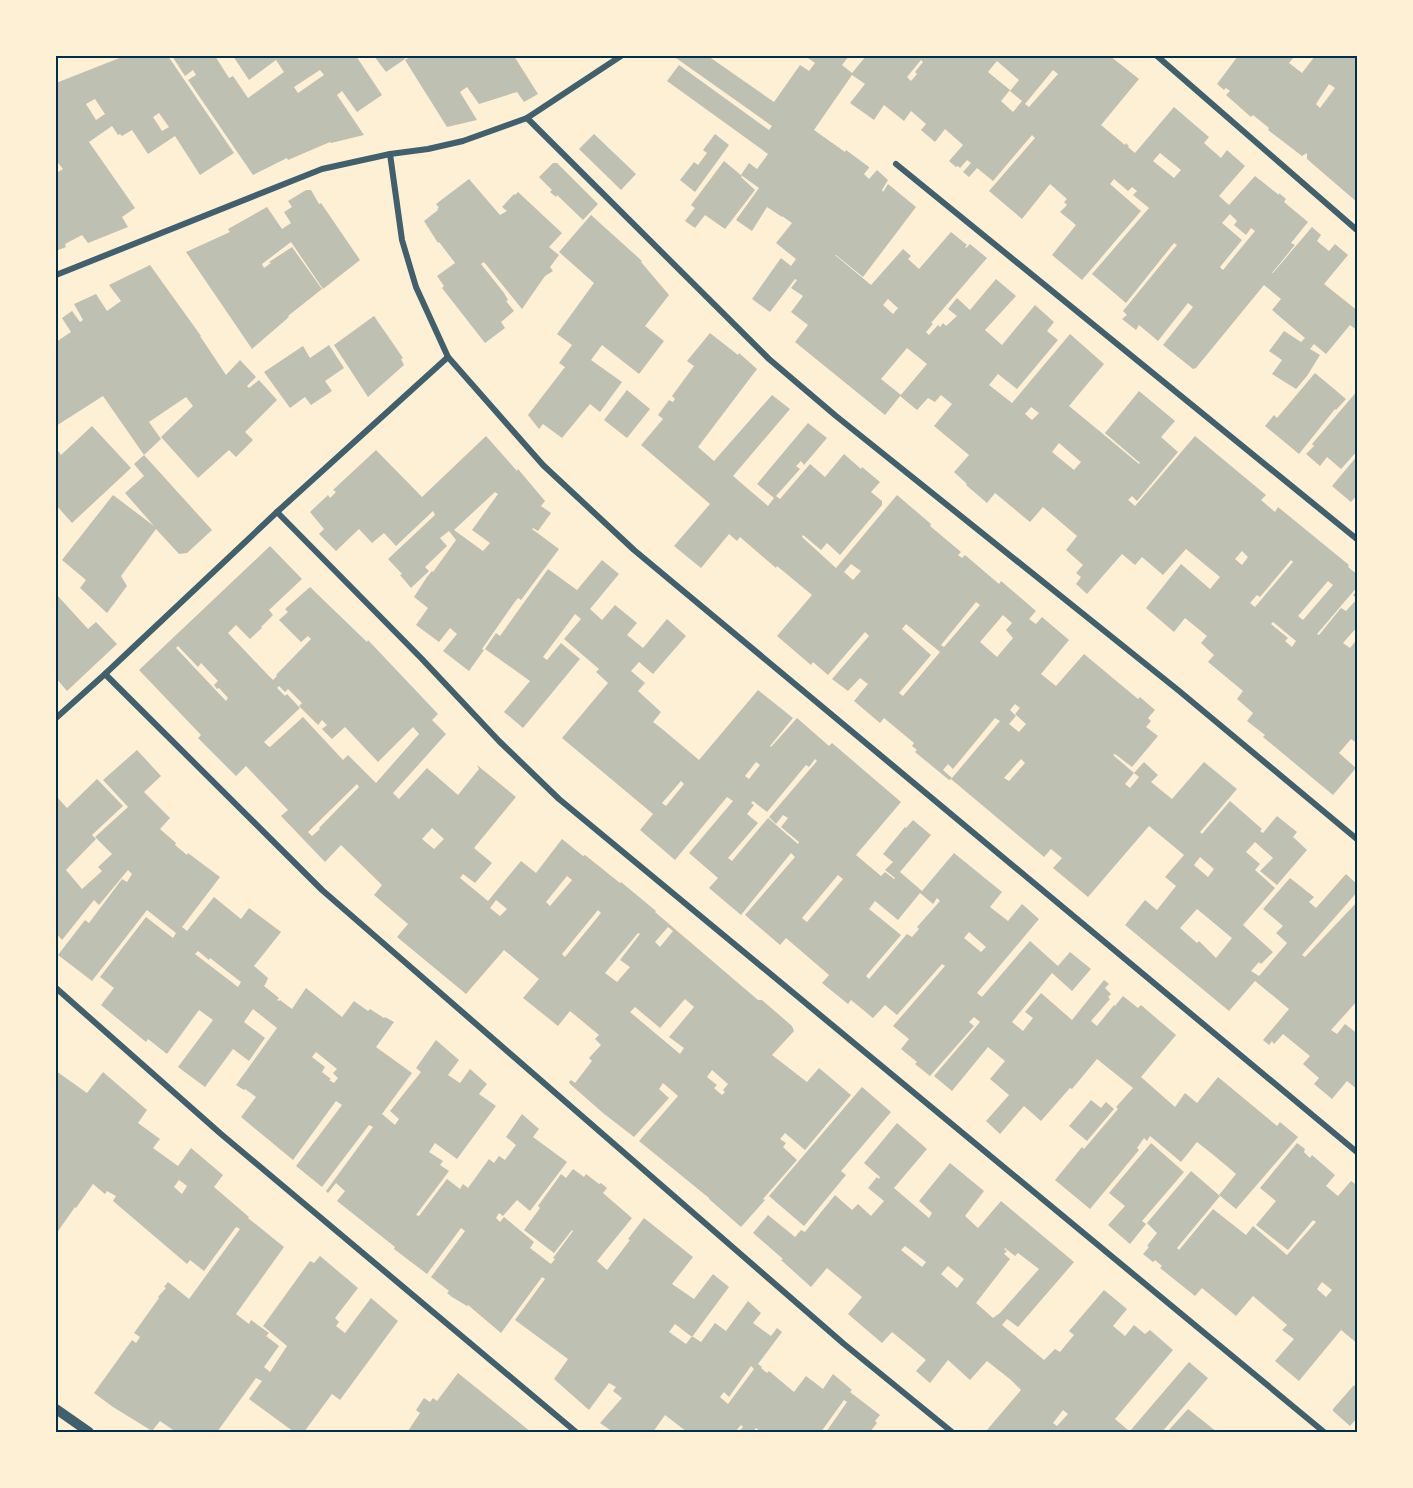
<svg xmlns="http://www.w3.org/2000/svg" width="1413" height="1488" viewBox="0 0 1413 1488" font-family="Ubuntu,sans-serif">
	<rect width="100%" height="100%" fill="#fdf0d5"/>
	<g fill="#bec0b2" fill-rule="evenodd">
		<path d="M122,56h46l66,97 -34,22 -25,-39 -27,18 -16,-24 -10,6 -2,-2 -2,1 -6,-9 -23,16 46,66 -13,9 6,10 -40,16 -6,-8 -17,9 1,3 -10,4v-78l7,-4 -5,-6 -2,2v-82l66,-26zM95,99l10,15 -9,6 -10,-16zM159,113l10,14 -7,4 -9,-14z"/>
		<path d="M172,56h43l14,22 4,-2 15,22 36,-26 -8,-12 -27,20 -16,-24h123l26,39 -25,17 -15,-21 -5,4 27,40 -33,8 -1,-1 -42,18 -1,-2 -34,17 -65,-95 8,-5 -3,-5 -8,6zM320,70l4,5 -26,18 -4,-6z"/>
		<path d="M374,56h29l2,3 -19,13z"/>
		<path d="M412,56h81l2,2 6,-2h13l24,38 -14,8 -7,-10 -38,12 -12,-17 -7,5 17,28 -30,7 -42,-67z"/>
		<path d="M678,56h30l66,46 26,-37 9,6 6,-8 -10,-7h44l-7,9 10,8 14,-17h244l29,23 -38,46 24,20 1,-2 3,3 -1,1 7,6 39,-46 35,30 -5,6 17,15 6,-8 18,16 -26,30 10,9 26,-29 24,19v-2l7,6 -2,3 24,20 -17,21 4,2 -23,28h1l39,-46 9,8 -4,6 12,10 6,-7 13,11 -24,29 34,27v20l-8,-6 -24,29 -12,-10 -4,5 10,6 -13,21 -11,13 -24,-15 10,-14 -13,-9 15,-20 17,11 4,-4 -33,-28 9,-11 -17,-14 -68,83 -3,1 -30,-24 30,-38 -5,-4 -30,38 -19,-16 -3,5 -14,-11 5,-4 -4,-4 54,-66 -3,-2 -48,60 -34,-29 57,-66 -16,-13 4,-4 -5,-4 -4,4 -14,-12 -4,5 31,27 -59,69 -30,-25 24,-30 -16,-13 7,-7 -3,-3 3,-3 -17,-15 -28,35 -33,-28 46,-53 -3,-3 -39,46 -16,-13 -8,9 -6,-5 8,-9 -4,-3 -7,8 -2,-2 -2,1 -7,-6 14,-16 -18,-16 -10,13 -14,-12 5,-6 -15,-13 -7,10 -20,-16 -10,15 -24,-17 15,-19 -13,-9 -38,55 31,22 1,-2 23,17v1l-5,6 5,5 8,-9 11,10 -6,10 1,2 5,-8 28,23 -53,70 -27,-22h-1l36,30 32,-36 8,7 -3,3 11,10 32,-37 16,13 -2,2 1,1 4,-4 17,14 -56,65 2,1 -7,8 3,3 9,-10 2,2 3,-4 3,3 11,-10 -9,-7 9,-11 13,12 26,-31 20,17 -31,34 17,15 33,-40 19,17 -7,9 11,9 -41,49 -19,-15 -9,11 23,18 58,-69 34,30 -35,42 34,28 36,30 1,-1 -35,-30 34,-42 36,30 -14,16 17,15 -41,49 -5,-5 -4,4 6,5 1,1 60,-70 71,59 -5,5 14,12 3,-5 71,58 -1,2 10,8v11l-41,48 2,1 22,-27 5,3 11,-12 -4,-4 5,-5v36l-15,17 7,5 8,-10v106l-7,-5 -12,14 17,15 -23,27 -70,-58 2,-2 -18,-14 6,-8 -16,-14 6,-8 -35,-29 6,-7 -13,-12 6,-7 -22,-18 -11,14 -28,-24 35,-44 29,25 10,-12 -34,-28 -23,26 -21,-18 -7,8 -13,-11 -35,40 -11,-10 5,-7 -5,-4 7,-8 -17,-15 11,-14 -34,-29 -13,15 -35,-29 -8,10 -21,-18 1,-1 -13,-12 15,-17 -35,-29 18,-22 -11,-9 -6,7 -7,-4 -11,12 -17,-14 27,-32 -20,-16 -26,31 20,16 -16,20 -90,-73 13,-17 -17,-13 12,-16 -12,-8 6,-8 -2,-1 -25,33 -18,-13 29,-41 10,8 5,-7 -20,-16 16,-20 -10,-7v1l-15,-10 -15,24 -16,-11 23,-32 -18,-13 8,-12 8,6 11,-15 -101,-73 12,-16 90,65 3,-4 -96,-68zM921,60l2,2 -8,10 2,2 -6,7 -4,-4zM997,61l22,19 -9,11 12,10 -9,11 -12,-11 9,-11 -22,-18zM1053,70l5,4 -29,33 -4,-3zM1160,153l21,17 -7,8 -21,-17zM1230,214l7,7 -3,4 12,10 5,-7 4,3 -32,39 -3,-3 22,-27 -20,-17zM888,299l10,9 -5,6 -10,-9zM1031,407l8,6 -7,7 -7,-6zM1059,443l22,19 -7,8 -22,-18zM1242,551l6,6 -6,8 -7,-6zM1291,560l2,2 -38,45 -5,-4 7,-8 3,2zM1328,581l5,4 -30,35 -5,-4zM1273,622l23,19 -4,6 -7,-6 3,-3 -17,-14z"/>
		<path d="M1238,56h57l-6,7 13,10 13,-17h43v147l-51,-44v-6l-5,3 -34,-26 1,-2 -16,-13 -2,2 -25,-22 4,-4 -4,-3 -2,2 -7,-6zM1329,84l6,4 -15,20 -4,-4z"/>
		<path d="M594,134l42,40 -15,16 -42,-41z"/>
		<path d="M715,134l14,11 -34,47 -15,-12 14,-18 4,3 9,-12 -4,-3z"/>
		<path d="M724,161l18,15 -1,1 14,13 -30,39 -20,-14 -10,13 -10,-7 10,-13 -4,-3z"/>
		<path d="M553,163h4l41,41 -15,16 -26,-25 -1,2 -6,-5 2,-2 -13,-13z"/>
		<path d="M469,179l31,36 7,-4 -5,-4 12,-13 1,1 3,-3 44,41 -13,14 10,8 -9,12 3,4 -8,5 -23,33 -38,-47 -3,2 23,29 4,7 -2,1 8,10 -13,11 4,6 -20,15 -43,-55 2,-2 -7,-10 18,-13 -16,-21 -1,1 -14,-22 14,-11 -1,-1 2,-1 -3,-4z"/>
		<path d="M306,190h5l8,14 2,-1 39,57 -37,29 -32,-47 -29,22 2,4 7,-5 -2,-1 23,-15 30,42 -34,27 1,1 -37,32 -66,-97 44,-20 -2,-3 39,-22 15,22 9,-6 -7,-11 8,-5 -4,-6z"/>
		<path d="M591,215l51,46 -1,1 28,33 -24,31 19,15 -25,33 -37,-29 -11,15 31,22 -22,30 -10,-8 -28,34 -19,-14 -4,5 -11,-14 37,-48 -6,-4 13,-18 -15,-11 37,-51 -35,-31z"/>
		<path d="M150,265l51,71h-1l26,39 14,-15 16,17 -9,9 2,2 10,-8 18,20 -32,32 8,8 -17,17 -7,-7 -31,28 -37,-41 32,-31 -7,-9 -37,25 12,17 -17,16 -41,-59 -47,30v-84l15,-10 -9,-14 10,-7 8,11 3,-2 -9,-16 22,-10 11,17 14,-10 -12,-16z"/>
		<path d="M374,316l29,42 -2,1 3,6 -36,32 -34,-52z"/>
		<path d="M710,333l28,22 1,-2 18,16 -59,78 16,14 58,-66 18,14 -57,67 35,30 6,-8 -17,-14 51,-61 19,15 -23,27 -3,-4 -5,5 4,3 -24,27 4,3 30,-35 15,13 19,-23 17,15 1,-2 18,15 -9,10 11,9v4l-42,50 -13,-12 -6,7 -18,-15 -1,2 34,31 61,-73 34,29 -1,2 31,26 -3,3 4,3 3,-3 34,29 2,-3 35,30 -7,8 7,5 6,-7 27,23 -28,34 15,12 28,-32 54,45 2,-2 15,13 -7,8 3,3 -5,6 12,9 -26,31 -17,-13 -2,1 21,18 -9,11 5,4 9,-11 -5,-4 10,-11 14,13 -7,7 21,17 32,-37 33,27 -37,43 2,2 28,-33 32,28 -2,2 3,2 14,-17 20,16 -4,5 14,13 -30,35 -17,-14 13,-13 -18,-16 -9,10 14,12 -5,6 20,18 -32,37 30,27 -12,12 -2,-2 -8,9 8,5 28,-33 -11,-10 7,-7 -20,-17 27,-31 24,19 -5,5 7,6 30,-34 12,11v6l-56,64 3,2 53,-56v99l-27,30 6,4 8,-10 13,10v56l-11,-9 -15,18 -18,-15 5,-6 -16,-14 7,-8 -27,-22 -9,10 -2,-3 -3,4 -6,-5 26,-31 -34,-28 -26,30 -104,-86 20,-25 12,10 19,-24 -11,-9 19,-22 -35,-29 -61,71 -35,-29 9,-10 -11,-9 -7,8 -93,-78 -2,1 -34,-28 2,-2 -5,-4 2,-3 -30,-25 -4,5 -26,-22 14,-17 -8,-6 -12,13 -16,-12 37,-43 -4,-4 -37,43 -15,-13 -2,3 -34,-29 35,-41 -35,-29 -1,2 -36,-31 -3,4 -8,-7 -28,34 -27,-22 36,-42 -69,-59 22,-26 -5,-4 11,-15 4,2 2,-3 -3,-3 22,-30 -7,-5zM851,564l10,7 -8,9 -9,-8zM976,602l4,3 -36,42 -3,-2zM1003,615l9,8 -6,7 7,8 -16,19 -17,-15zM906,624l34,28 -37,44 -4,-3 32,-38 -29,-26zM1015,704l5,4 -5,6 11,10 -7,8 -10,-8 7,-8 -6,-6zM995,718l5,3 -48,57 -9,-8 5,-6 5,5zM1021,759l4,4 -16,18 -5,-3zM1200,857l14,12 -6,8 -14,-12zM1197,909l35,29 -16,20 -17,-17 -2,2 -17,-15z"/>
		<path d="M329,345l15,23 -19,13 7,10 -21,14 -6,-8 -15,11 -26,-36 39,-26 7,12z"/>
		<path d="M1315,373l31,26 -10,11 -1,-1 -36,45 -34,-28 9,-11 3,3z"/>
		<path d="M627,390l23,19 -23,29 -23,-18z"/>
		<path d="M1358,390v60l-17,19 -14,-12 -7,9 -14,-12 8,-8 -2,-2z"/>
		<path d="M92,426l39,42 -59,55 -16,-18v-57l5,7z"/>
		<path d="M486,436l31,35 1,-2 27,32 -4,5 10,7 -13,18 -5,-3 -1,1 27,20 -38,51 -3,-2 -4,5 -32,46 2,1 -15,21 -26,-20 14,-17 -7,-6 -11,14 -23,-17 12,-17 -14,-11 13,-20 5,-6 1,1 23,-32 -7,-9 -9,7 7,8 -22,21 4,4 -18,17 -11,-13 2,-1 -14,-15 47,-44 -2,-4 -37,35 -12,-13 -12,10 -13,-14 -23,22 -17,-17 5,-5 -14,-17 18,-17 2,3 6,-6 -3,-2 43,-40 46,47zM495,492l3,2 -26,36 18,13 -7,8 -29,-21z"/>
		<path d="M144,455l68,75 -25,23 -8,1 -23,-25 -35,47 6,10 -20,27 -27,-25 6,-8 -24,-20 51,-65 41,31 -29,-33 19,-17 -10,-12z"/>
		<path d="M1358,455v39l-7,8 -19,-16z"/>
		<path d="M270,546l32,33 -33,31 4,5 -12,12 1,1 -12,11 -14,-14 -8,8 39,41 6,6 4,-4 -1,-1 35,-36 -3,-3 -7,6 -22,-22 9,-8 -3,-3 25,-22 57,55 1,-2 70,74 -6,6 14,14 -53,59 6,6 28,-31 31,27 21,-26 -2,-4 39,32 -42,51 18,15 -17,20 -12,-9 -3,4 28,23 33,-40 15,12 26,-34 21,17 2,-1 35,28 1,-1 35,29 -1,1 103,88h4l30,26 2,5 -22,24 35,27 12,-14 32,27 -46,55 -20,-17 -5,6 6,4 -3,4 14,13 -34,39 2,1 -24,27 -32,-28v-1l-70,-57 39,-45 -15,-13 -4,6 10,9 -35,39 -31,-24 -33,-29 -1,-2 2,-2 4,3 17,-22 -3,-3 12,-13 -6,-6 4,-4 -29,-24 -12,15 -35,-28 16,-19 -35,-29 -38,44 -69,-57 11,-13 -34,-29 8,-10 -41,-40 -16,17 -44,-46 7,-6 -42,-44 -10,10 -38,-38 3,-3 -62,-65zM178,646l20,21 3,-4 17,18 -4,4 3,4 2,-1 9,10 -2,3 -50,-53zM279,686l6,6 3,-3 14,14 -3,3 19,19 4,-5 5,5 -5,4 10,10 13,-12 33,35 35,-35 6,7 -43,49 -28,-28 -5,5 -40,-43 -33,30 -2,-1 -4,-4 36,-34 -13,-14 -2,2 -8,-8zM357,784l2,3 -40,41 1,1 -8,7 -4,-4zM432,828l12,11 -10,10 -12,-10zM567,876l5,4 -22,26 -4,-4zM496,900l11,9 -7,7 -10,-8zM598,910l3,3 -36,44 -3,-3zM668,927l5,4 -13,16 -5,-5zM638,933l2,1 -20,26 10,7 -13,15 -12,-9zM685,999l9,8 -25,30 15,11 -4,6 -50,-42 5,-5 25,21zM712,1070l16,14 -5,6 2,2 -3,3 -8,-7 3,-3 -10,-8z"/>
		<path d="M602,560l17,14 -29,35 12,11 13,-15 22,18 -10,12 16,13 24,-29 19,17 -33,38 -14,-12 -8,9 14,12 -7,8 23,21 -8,10 8,6 38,32 59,-70 35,28 -23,28 1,1 26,-29 32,28 3,-3 69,59 -45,53 25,21 4,-4 9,7 1,-1 -10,-8 8,-8 -10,-8 22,-27 1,1 7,-8 18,15 -31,37 22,19 32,-38 48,39 -12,15 18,14 14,-17 17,15 -62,74 5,4 48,-56 28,25 12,-14 21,17 -19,22 -20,-18 -40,49 11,9 10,-13 -8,-6 16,-19 31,27 32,-40 5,4 -4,4 6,6 -3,3 2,2 -19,22 6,5 17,-21 1,1 8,-10 15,12 3,-3 35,30 -35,42 34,30 10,-14 12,10 21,-26 59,49 3,-4 18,15 -62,72 -17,-14 17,-21 -20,-17 -19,-15 -16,20 -31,-26 -3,5 -3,-3 -7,10 2,2 -49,59 -35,-29 27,-33 2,2 34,-40 -2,-2 17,-19 -36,-29 -25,30 -2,-1 -29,33 -17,-15 -24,28 -14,-13 23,-26 -19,-16 15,-18 -17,-14 -36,44 -18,-15 46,-54 -6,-5 -5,5 5,4 -44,50 -15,-12 2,-2 -16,-13 8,-10 -16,-13 52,-60 -3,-2 -45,51 -12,-10 -12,13 -22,-18 -3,4 -26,-21 7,-8 -43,-37 -6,7 -35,-30 50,-58 -4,-4 -50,62 -32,-27 9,-10 -29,-25 44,-52 -6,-4 -52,63 -35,-30 13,-16 -91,-76 46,-55 -12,-11 3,-3 -35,-30 17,-20 -6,-5 -32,43 4,3 14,-17 19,16 -57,69 -19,-16 26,-31 -45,-32 11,-16 4,3 48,-67 29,21zM815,759l2,2 -48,56 7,7 7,-9 5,3 -7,9 18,15 -1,2 -30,-26 -36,43 -4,-3 30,-35 -11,-9 7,-9 -3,-2 2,-2 14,11 39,-47 3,2zM756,762l4,3 -11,14 -4,-3zM681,781l3,3 -18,22 -4,-3zM838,875l5,4 -36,43 -5,-4zM920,893l13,11 4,-6 3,3 -23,26 2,2 -7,8 -5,-3 -38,45 -3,-3 35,-41 -32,-26 6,-8 23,19zM969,932l17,15 -5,5 -17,-14z"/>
		<path d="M56,594l32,35 8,-7 21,22 -50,47 -11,-13z"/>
		<path d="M137,750l24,26 -17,16 26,26 -10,11 16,14 -1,2 12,10 1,-2 32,24 -38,50 5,4 27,-34 27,22 8,-11 32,24 -27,34 14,12 -2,5 -2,3 15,12 -2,2 2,1 1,-1 12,9 14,-21 36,29 12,-16 14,10 2,-2 14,9 1,-1 9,5 -18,25 36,26 -30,41 13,11 4,-6 -9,-8 31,-39 -5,-4 20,-28 23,20 -11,15 12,8 10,-14 17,15 -8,10 17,12 -39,53 -22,-16 -6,9 14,9 -3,4 9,6 -33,44 3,1 28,-37 13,10 3,-5 5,4 21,-29 5,4 5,-7 6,4 11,-15 -10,-8 16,-23 17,15 -6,8 34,25 -37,49 -13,-11 -14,16 -4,-3 -3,5 4,4 4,-5 30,25 -4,6 21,16 4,-5 -2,-1 20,-27 -1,-1 -18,23 -30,-23 16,-22 -2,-2 23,-32 5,4 7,-9 11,8 2,-3 13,10 2,-1 6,5 -4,5 29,25 -35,43 10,9 23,-30 -2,-1 16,-21 49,39 -21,27 22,15 19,-25 16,13 -37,50 -17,-13 -6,8 17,12 6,-8 9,6 14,-19 11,8 22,-30 13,12 -8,10 18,13 6,-8 5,4 -24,32 4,3 -1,1 6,5 2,-2 25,21 12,-16 17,13 10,-15 19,16 -2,2 30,23 -5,6 2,2 -7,9h-44l21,-30 -3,-2 -23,32h-60l-5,-4 -3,4h-15l5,-5 -2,-2 -6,7h-48l-22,-17 -12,17h-40l-13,-9 22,-25 -9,-7 3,-4 -7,-4 -20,27 -35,-31 14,-20 -53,-39 30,-41 -3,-2 -41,56 -33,-28 -1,1 -15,-9 -5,-4 2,-2 -18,-14 34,-46 -4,-3 -34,46 -33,-25 1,-2 -58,-46 8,-10 -9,-8 -8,10 -2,-2 47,-64 -4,-2 -47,62 -26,-21 46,-61 -6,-4 -43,59 -52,-43 15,-20 -11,-8 -1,1 -8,-5 41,-57 -24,-19 -9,13 21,16 -16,23 -16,-12 -28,38 -27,-20 35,-47 -14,-10 -32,44 -19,-15 -2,3 -45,-37 13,-17 -14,-11 46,-60 27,21 3,-5 -29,-23 -55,71 -34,-26 27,-35 4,3 33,-44 5,3 5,-8 -4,-4 -29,35 -5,-5 -32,40 -6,-7v-137l11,12 30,-29 26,27 -31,29 4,4 -30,31 16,19 20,-18 -4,-4 14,-13 -17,-17 33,-30 -25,-27zM198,951l11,9 1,-2 31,24 -3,5 -43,-33zM316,1052l21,17 -4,4 5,5 -4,5 -5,-3 2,-1 -9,-7 3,-5 -13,-10zM751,1366l3,3 -26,35 -8,-7 4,-5 5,5z"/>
		<path d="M56,1071l31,22 16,-21 44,38 -9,13 22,16 -7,9 25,18 13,-18 32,27 -9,12 35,30 -1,1 36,29 -48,67 13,10 2,-4 18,13 -3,3 13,10 -15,21 6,5 17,-26 -24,-20 47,-65 4,2 6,-7 38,32 -23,30 4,4 -3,4 9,7 26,-35 27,23 -58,79 -8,-6 -28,38h-10l-45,-33 13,-18 -6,-3 -39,54h-41l-16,-11 -8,10 -39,-24 -19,-14 38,-53 4,3 4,-6 -6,-4 25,-35 -1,-1 8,-9 -2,-1 4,-5 21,17 51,-70 -4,-2 -32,44 -14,-11 -3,4 -74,-63 3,-5 -9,-5 -2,3 -12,-10 -17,24 -1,-1 -19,27zM179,1180l8,6 -5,8 -8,-7z"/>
		<path d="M862,1087l29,25 -50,59 5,4 -42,51 -35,-30z"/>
		<path d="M1091,1100l10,8 5,-6 8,7 -27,32 -18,-15z"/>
		<path d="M897,1123l30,26 -33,39 35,30 3,-5 -13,-12 31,-38 34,28 -19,25 13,12 23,-27 73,61 -56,65 -11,-8 -5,6 42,35 11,-11 5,3 14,-17 -5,-4 35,-41 23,19 -14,17 12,10 9,-11 11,9 5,-4 23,20 -58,69 13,11 2,1 59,-69 19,16 -46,54h-173l-2,-2 34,-40 -10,-10 -24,-19 -17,19 -22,-20 -18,23 -14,-12 10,-11 -34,-28 -10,11 -34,-29 14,-17 -35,-29 -16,19 -30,-27 2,-1 -30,-26 15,-18 27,22 6,-7 4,2 30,-37 17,15 6,-6 13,12 13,-15 -16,-13 9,-11 2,2 1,-2 -16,-14zM905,1246l21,16 -4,5 -21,-17zM1005,1248l10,8 3,-3 21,16 -39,44 -7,5 -17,-15 34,-44 -6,-5 3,-3 -3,-2zM948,1266l16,13 -7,9 -16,-14zM1063,1410l5,4 -11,12 -4,-3z"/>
		<path d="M1151,1143l33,29 -42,49 4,3 -16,20 -22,-19 17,-19 -16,-13z"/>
		<path d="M1297,1143l8,6 -1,3 6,6 2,-3 23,20 -9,11 12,10 13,-15 7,5v158l-17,-14 -42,51 -24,-20 19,-22 -12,-9 5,-5 -34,-29 -17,20 -34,-28 -7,8 -35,-28 2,-2 -7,-6 -2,2 -10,-8 6,-7 -2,-1 10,-13 -10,-10 44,-52 29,25 -43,52 2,2 34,-41 33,26 7,-9 34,29 29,-33 -3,-2 -25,30 -32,-25 20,-24 -16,-13zM1322,1282l10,8 -6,7 -9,-8z"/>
		<path d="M458,1373l73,59h-121l-2,-1 12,-18 -4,-3 8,-12 6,4 3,-4 4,3z"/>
		<path d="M1354,1385l4,4v28l-8,9 -17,-15v-2z"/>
		<path d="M1188,1409l29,23h-50z"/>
	</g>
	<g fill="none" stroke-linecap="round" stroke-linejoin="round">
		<g stroke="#3f606c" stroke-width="6">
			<path d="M1157,56l201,175"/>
			<path d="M527,118l242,241 67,57 342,274 180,150"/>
			<path d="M390,154l12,86 14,47 32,70 95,108 91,85 724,603"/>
			<path d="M896,164l462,376"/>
			<path d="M56,275l266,-106 68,-15 38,-5 35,-8 64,-23 94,-62"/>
			<path d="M277,512l144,146 78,83 60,58 765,633"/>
			<path d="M105,674l217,216 522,454 108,88"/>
			<path d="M56,718l49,-44 172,-162 171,-155"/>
			<path d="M56,988l165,146 355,298"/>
		</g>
		<path stroke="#3f606c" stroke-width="10" d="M56,1409l33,23"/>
	</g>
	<rect width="1413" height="1488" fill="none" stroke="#fdf0d5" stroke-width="114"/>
	<rect x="57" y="57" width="1299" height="1374" fill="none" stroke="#003049" stroke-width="2"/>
</svg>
